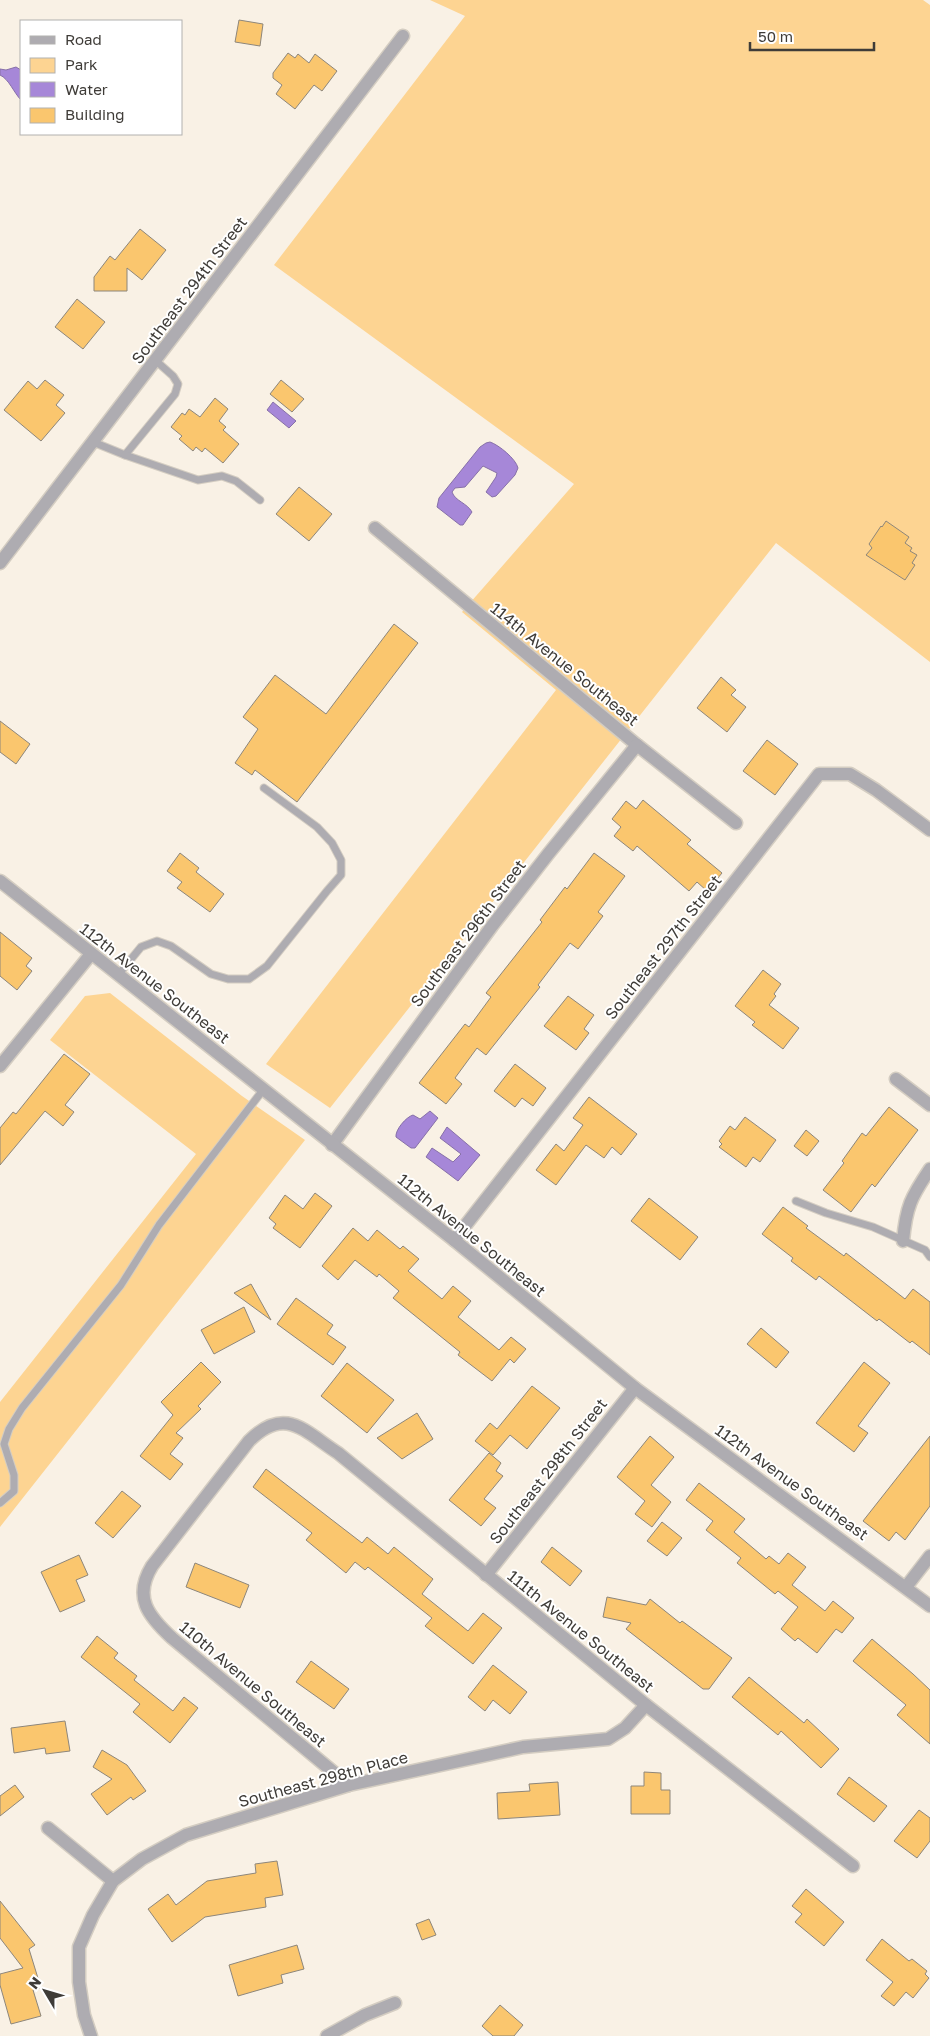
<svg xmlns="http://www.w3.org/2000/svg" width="930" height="2036" viewBox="0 0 930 2036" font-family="'Golos Text',sans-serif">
	<rect width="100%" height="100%" fill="#f9f1e5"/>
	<g fill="#fdd492">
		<path d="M430,0h493l7,5v657l-154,-119 -446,565 -64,-44 290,-374 -94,-78 112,-128 -300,-219 191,-249z"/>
		<path d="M110,993l132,103 63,44 -305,387v-125l196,-248 -146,-114 35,-44z"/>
	</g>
	<g fill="#a687d8" stroke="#8770a8">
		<path d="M16,67l5,3v30c-7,-7 -12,-21 -21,-25v-6l6,1z"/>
		<path d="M273,402l23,19 -7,7 -22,-18z"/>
		<path d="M490,442c9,3 26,17 28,26l-3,7 -19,21 -4,1 -6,-5 10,-15 1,-4 -14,-7 -18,21 -10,1 -3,4c3,9 15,11 20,20l-9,13h-3l-23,-18 2,-9 41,-51 6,-4z"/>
		<path d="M430,1111l8,7 -23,30h-4l-15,-11c-1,-7 10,-20 17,-22l7,4z"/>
		<path d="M447,1127l33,28 -22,26 -32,-24 6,-9 21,14 8,-8 -21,-16z"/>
	</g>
	<g fill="#fac66e" stroke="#8d867b">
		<path d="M239,20l24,4 -3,22 -25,-4z"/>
		<path d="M288,53l7,5 3,-4 11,9 6,-9 22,17 -15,20 -8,-6 -19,24 -19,-15 6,-9 -9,-7v-5z"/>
		<path d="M140,229l26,21 -24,30 -15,-12v23h-33v-14l16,-21 5,4z"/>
		<path d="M77,299l28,23 -22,27 -28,-22z"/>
		<path d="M45,380l19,15 -8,10 9,8 -24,28 -37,-31 24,-29 9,8z"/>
		<path d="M281,380l23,19 -12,13 -22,-18z"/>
		<path d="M215,398l13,11 -9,12 7,6 -3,3 16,14 -16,19 -18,-15 -3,4 -6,-5 -3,4 -14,-12 3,-3 -11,-9 11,-14 3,2 4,-6 11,8z"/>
		<path d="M299,487l33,27 -23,27 -33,-27z"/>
		<path d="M886,521l23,16 -4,6 7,5 -2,3 7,4 -5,8 3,2 -10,15 -39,-25 6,-7 -3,-4 12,-18 1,1z"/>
		<path d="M394,624l24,19 -121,159 -42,-32 -3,5 -17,-12 23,-34 -15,-12 32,-42 51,39z"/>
		<path d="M721,677l15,13 -5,5 15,12 -19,25 -30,-24z"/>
		<path d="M0,721l30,23 -14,20 -16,-12z"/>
		<path d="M767,740l31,24 -23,31 -32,-24z"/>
		<path d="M643,800l48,40 -4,4 35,29 -15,18 -10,-9 -8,9 -52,-45 -4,5 -19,-15 7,-9 -9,-8 14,-18 10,8z"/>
		<path d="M180,853l19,15 -3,4 28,22 -14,18 -33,-24 5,-6 -15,-11z"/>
		<path d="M594,853l31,23 -27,36 5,4 -25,33 -8,-6 -32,42 2,2 -54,68 -9,-7 -22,30 7,6 -16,20 -27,-21 46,-59 4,3 22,-30 -5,-4 56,-71 -2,-2 25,-33 2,2z"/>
		<path d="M0,932l32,26 -6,8 6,5 -15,19 -17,-14z"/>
		<path d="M763,970l18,14 -7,10 2,2 -7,9 30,23 -16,21 -31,-24 3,-3 -20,-16z"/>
		<path d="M568,996l26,19 -10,14 5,4 -13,17 -32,-24z"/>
		<path d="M64,1054l26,20 -25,31 9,7 -11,14 -18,-15 -45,54v-37l13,-16 3,2z"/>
		<path d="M515,1064l31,24 -13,18 -11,-8 -7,9 -21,-16z"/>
		<path d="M589,1097l48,37 -16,21 -9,-8 -8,11 -18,-13 -30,40 -20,-15 20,-26 8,7 19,-26 -10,-7z"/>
		<path d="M889,1107l29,23 -43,57 -3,-3 -21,28 -28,-22 21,-27 -2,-2 20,-28 4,3z"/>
		<path d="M745,1117l31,23 -16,22 -7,-5 -7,10 -27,-20 3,-3 -3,-3 11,-15 5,4z"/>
		<path d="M806,1130l13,11 -12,15 -13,-10z"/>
		<path d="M315,1193l17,13 -32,42 -27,-20 3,-4 -7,-6 16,-23 18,14z"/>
		<path d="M649,1198l49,39 -18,23 -49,-39z"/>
		<path d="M783,1207l25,19 -2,2 38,28 2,-3 59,46 8,-10 17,13v53l-18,-14 -2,2 -31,-24 -2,2 -58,-45 -3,4 -25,-19 2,-3 -31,-24z"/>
		<path d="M353,1228l15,13 9,-11 23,19 3,-3 16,13 -11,12 34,28 11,-13 18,15 -13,16 41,33 12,-13 15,12 -12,14 -4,-4 -18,22 -34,-26 2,-3 -67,-54 6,-7 -20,-17 -2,3 -22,-17 -17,20 -16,-14z"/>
		<path d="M251,1284l20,36 -37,-27z"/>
		<path d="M296,1298l37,27 -6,9 19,13 -13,18 -56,-41z"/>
		<path d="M244,1307l11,25 -41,22 -13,-24z"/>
		<path d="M761,1328l28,24 -13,16 -29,-24z"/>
		<path d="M201,1362l20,20 -23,24 3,3 -25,24 7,5 -13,16 13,10 -13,16 -30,-24 33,-41 -12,-13z"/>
		<path d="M864,1362l26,21 -32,43 10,7 -14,19 -38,-29z"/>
		<path d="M347,1363l47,37 -27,33 -46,-37z"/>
		<path d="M532,1386l28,22 -33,41 -17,-14 -17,20 -18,-14 15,-18 7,6z"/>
		<path d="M417,1413l16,26 -31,20 -25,-21z"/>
		<path d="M650,1436l24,21 -23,28 20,17 -19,25 -17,-13 10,-13 -28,-24z"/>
		<path d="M930,1436v70l-25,34 -9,-8 -7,9 -26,-20z"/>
		<path d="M489,1453l12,10 -5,8 7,5 -19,23 12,9 -15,18 -32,-26z"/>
		<path d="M266,1469l96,74 5,-6 21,17 6,-7 39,32 -11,15 46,37 15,-18 19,15 -29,36 -48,-38 7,-8 -64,-51 -3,3 -10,-8 -9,11 -40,-33 6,-7 -59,-46z"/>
		<path d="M699,1483l46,36 -11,13 32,27 3,-3 10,8 9,-11 18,14 -14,18 33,26 8,-10 21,17 -12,15 -6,-4 -19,24 -19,-15 -3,3 -14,-12 17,-22 -20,-16 -3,3 -38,-31 4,-5 -35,-28 7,-9 -27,-21z"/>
		<path d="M122,1491l19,15 -28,32 -18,-15z"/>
		<path d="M662,1522l20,16 -15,18 -20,-15z"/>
		<path d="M552,1547l30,24 -12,15 -29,-24z"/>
		<path d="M79,1555l9,20 -12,5 9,21 -25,11 -19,-40z"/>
		<path d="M195,1563l54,22 -9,23 -54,-21z"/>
		<path d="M607,1597l39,8 4,-6 30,24 2,-2 50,37 -23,31h-6l-77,-60 5,-6 -28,-6z"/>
		<path d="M97,1636l21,17 -4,5 23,18 -3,4 39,31 11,-14 14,11 -28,35 -37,-31 7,-8 -59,-47z"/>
		<path d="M872,1639l41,35 17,16v54l-33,-29 9,-10 -53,-44z"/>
		<path d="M311,1661l38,28 -15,20 -38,-27z"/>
		<path d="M493,1665l34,27 -17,22 -17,-14 -8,11 -17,-14z"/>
		<path d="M749,1677l55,46 3,-4 32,30 -18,19 -40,-37 -3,4 -46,-38z"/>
		<path d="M65,1721l5,30 -24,3 -1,-6 -31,5 -3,-25z"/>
		<path d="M102,1750l25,15 19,26 -13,9 -2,-3 -24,18 -16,-21 21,-15 -19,-12z"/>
		<path d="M644,1772l17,1v17h9v24h-39v-28h13z"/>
		<path d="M849,1777l38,29 -13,16 -37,-28z"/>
		<path d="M558,1782l2,33 -62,4 -1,-26 33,-2 -1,-7z"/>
		<path d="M15,1785l9,12 -24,19v-20z"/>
		<path d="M919,1810l11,8v23l-13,17 -23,-17z"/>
		<path d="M277,1861l6,34 -18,3 1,9 -61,10 -33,25 -24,-33 20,-15 8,11 31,-24 49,-8 -1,-9z"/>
		<path d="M806,1889l38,33 -20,24 -29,-24 7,-8 -10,-8z"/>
		<path d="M0,1901l35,44 -6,4 12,39 -8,2 8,26 -30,8 -11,-39v-11l23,-6 -23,-30z"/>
		<path d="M429,1919l7,16 -14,5 -6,-16z"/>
		<path d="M882,1939l27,22 3,-2 15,12 -2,3 4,4 -16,20 -7,-6 -12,14 -13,-10 12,-14 -27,-22z"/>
		<path d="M297,1945l7,24 -23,6 2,8 -45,13 -9,-31z"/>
		<path d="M500,2005l23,20 -9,11h-21l-11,-10z"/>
	</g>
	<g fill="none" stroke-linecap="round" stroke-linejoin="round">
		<defs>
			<g id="service">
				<path d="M93,442l32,13 50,-61 3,-10 -5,-8 -18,-16"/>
				<path d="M125,455l73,25 24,-4 14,5 24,19"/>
				<path d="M118,975l23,-28 16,-6 14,5 40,28 17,5h21l18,-13 60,-75 14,-16v-15l-9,-17 -15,-16 -53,-39"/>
				<path d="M796,1201l30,12 47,14 52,23 5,7"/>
				<path d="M0,1503l14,-12v-16l-10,-31 5,-15 13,-21 99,-123 38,-60 104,-135"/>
			</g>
			<g id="minor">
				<path d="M375,528l262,217 99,78"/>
				<path d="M0,563l403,-527"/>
				<path d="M0,1066l91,-112"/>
				<path d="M896,1079l34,26"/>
				<path d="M332,1145l160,-219 57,-73 88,-108"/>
				<path d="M454,1240l365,-466h31l26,16 54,40"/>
				<path d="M903,1241c3,-34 8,-44 27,-72"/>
				<path d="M486,1575l149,-187"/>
				<path d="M906,1587l24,-31"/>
				<path d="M349,1785l-177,-147c-24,-22 -39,-41 -20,-72l97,-125c36,-36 55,-10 89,12l308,252 207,161"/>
				<path d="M48,1828l65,53"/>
				<path d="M91,2036l-7,-21 -5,-33v-35l14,-32 20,-34 29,-22 44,-24 163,-50 174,-38 85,-8 17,-11 21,-23"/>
				<path d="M327,2036l38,-21 30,-12"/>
			</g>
			<path id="tertiary" d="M0,881l454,359 181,148 295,218"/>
		</defs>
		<use href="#service" stroke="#d4cdc2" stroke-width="9"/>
		<use href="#minor" stroke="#d4cdc2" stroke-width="15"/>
		<use href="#tertiary" stroke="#d4cdc2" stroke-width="15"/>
		<use href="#service" stroke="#aeacb1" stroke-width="7"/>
		<use href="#minor" stroke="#aeacb1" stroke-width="12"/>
		<use href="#tertiary" stroke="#aeacb1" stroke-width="12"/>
	</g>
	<g text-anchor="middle" stroke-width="4" stroke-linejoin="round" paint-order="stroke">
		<g font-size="16" fill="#3f3c38" stroke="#fff">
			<text transform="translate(189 290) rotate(-53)" y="6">Southeast 294th Street</text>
			<text transform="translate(565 664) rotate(39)" y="6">114th Avenue Southeast</text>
			<text transform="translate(468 933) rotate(-53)" y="6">Southeast 296th Street</text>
			<text transform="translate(663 947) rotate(-52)" y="6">Southeast 297th Street</text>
			<text transform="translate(155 983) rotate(38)" y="6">112th Avenue Southeast</text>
			<text transform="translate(472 1235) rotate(39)" y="6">112th Avenue Southeast</text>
			<text transform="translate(548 1471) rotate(-52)" y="6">Southeast 298th Street</text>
			<text transform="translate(792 1482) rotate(36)" y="6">112th Avenue Southeast</text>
			<text transform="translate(581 1631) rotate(39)" y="6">111th Avenue Southeast</text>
			<text transform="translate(253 1684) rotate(40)" y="6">110th Avenue Southeast</text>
			<text transform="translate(323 1779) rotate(-15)" y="6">Southeast 298th Place</text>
		</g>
	</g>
	<rect x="20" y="20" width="162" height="115" fill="#ffffff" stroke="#b2b1af"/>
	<rect x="30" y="36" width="25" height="8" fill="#aeacb1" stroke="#b2b1af"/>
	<text x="65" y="45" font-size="15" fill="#3f3c38">Road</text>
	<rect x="30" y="58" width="25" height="15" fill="#fdd492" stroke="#b2b1af"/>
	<text x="65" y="70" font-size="15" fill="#3f3c38">Park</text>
	<rect x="30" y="82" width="25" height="15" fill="#a687d8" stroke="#b2b1af"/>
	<text x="65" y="95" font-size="15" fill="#3f3c38">Water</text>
	<rect x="30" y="108" width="25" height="15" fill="#fac66e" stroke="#b2b1af"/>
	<text x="65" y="120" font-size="15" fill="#3f3c38">Building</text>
	<g transform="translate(45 1991) rotate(308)" stroke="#ffffff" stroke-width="4" paint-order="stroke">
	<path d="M0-4L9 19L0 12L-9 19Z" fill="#3f3c38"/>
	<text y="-8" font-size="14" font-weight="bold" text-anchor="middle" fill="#3f3c38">N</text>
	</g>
	<path d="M750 42v8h124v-8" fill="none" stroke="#3f3c38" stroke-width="2.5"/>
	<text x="758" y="42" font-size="15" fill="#3f3c38" stroke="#ffffff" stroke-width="4" paint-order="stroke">50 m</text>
</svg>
